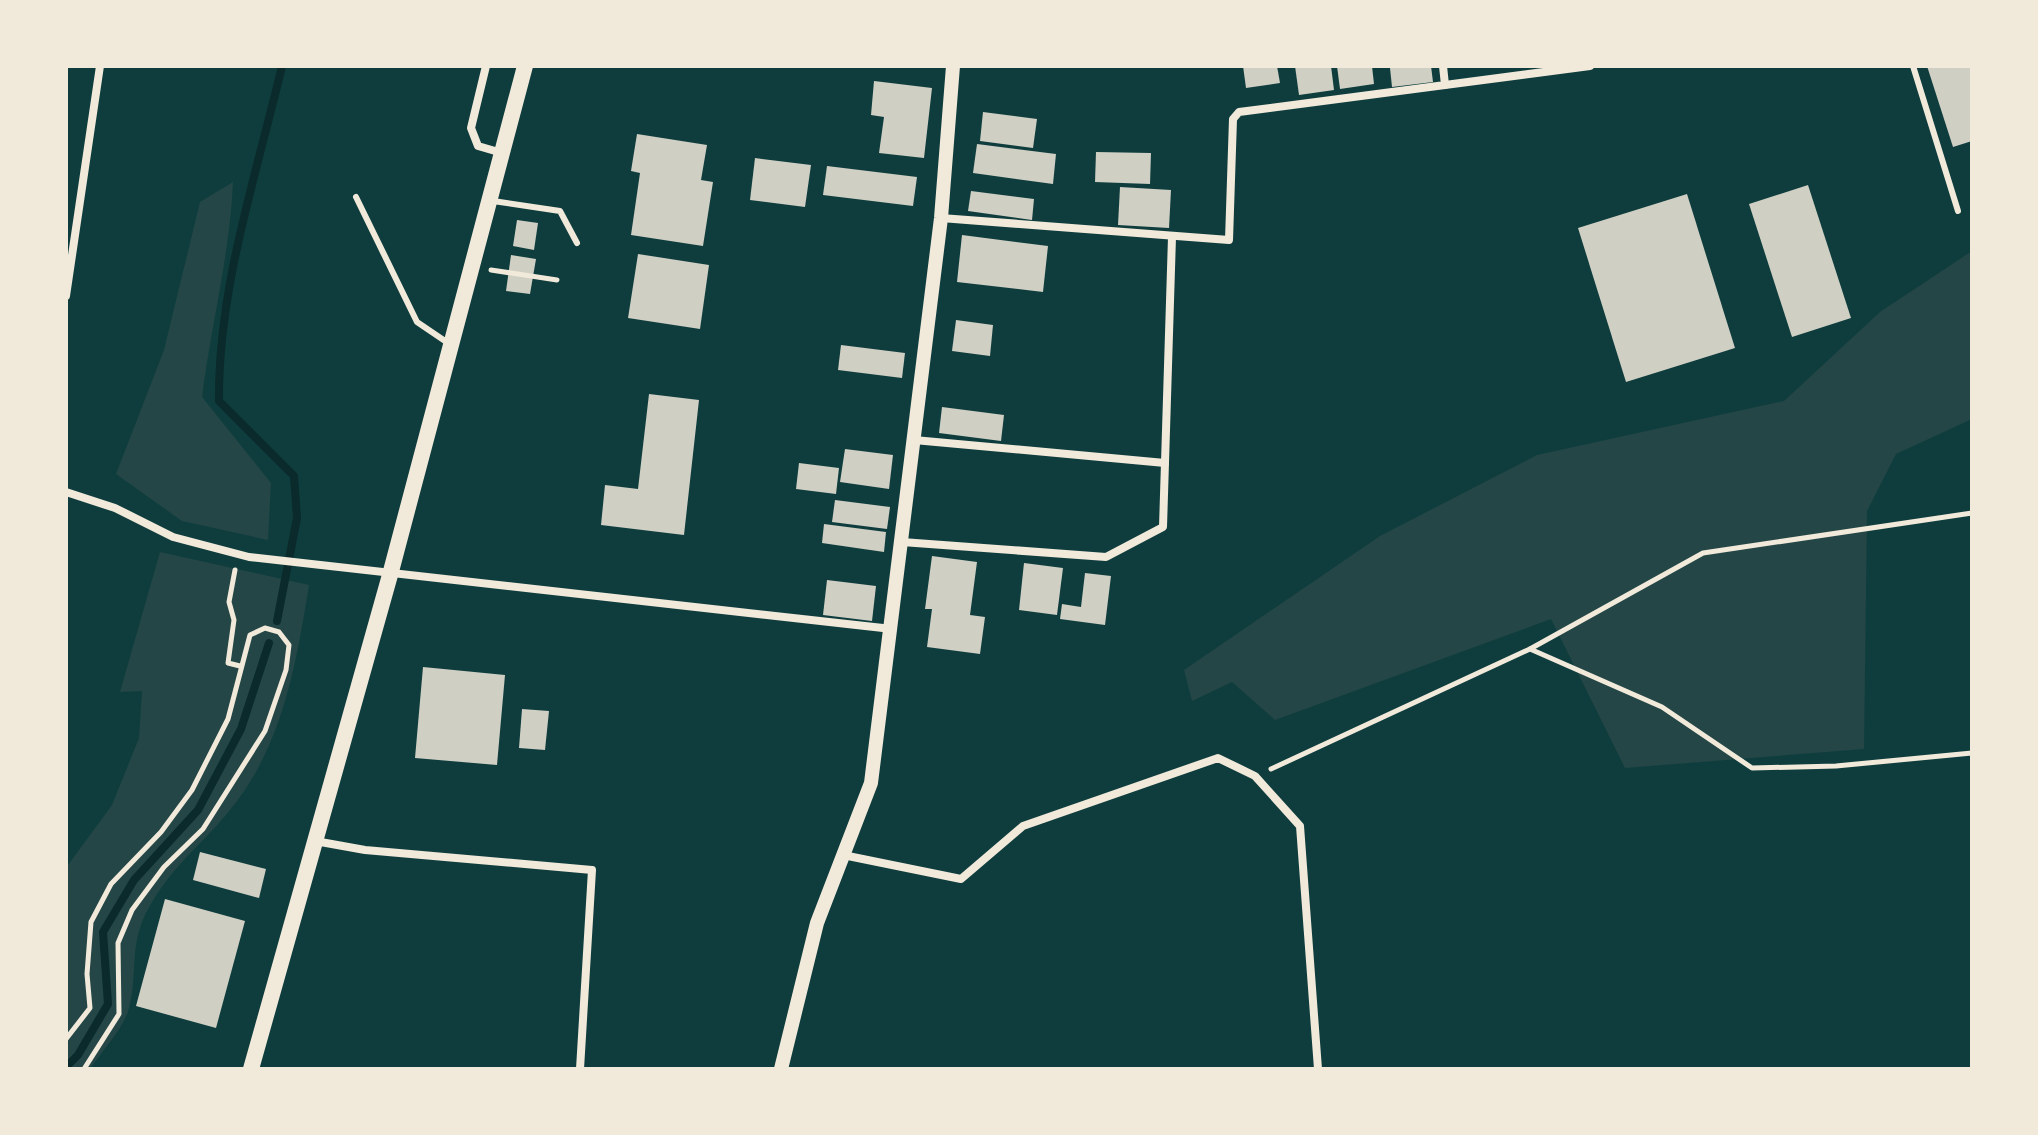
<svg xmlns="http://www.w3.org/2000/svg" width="2038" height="1135" viewBox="0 0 2038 1135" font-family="'Noto Sans',sans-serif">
	<rect width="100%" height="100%" fill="#0f3d3e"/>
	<g fill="#244646">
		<path d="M233,182c-3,72 -22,143 -31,215l69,86 -3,57 -86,-19 -66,-47 48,-124 36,-148z"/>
		<path d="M1972,251v168l-76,35 -29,57 -3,238 -239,19 -74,-149 -276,101 -43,-38 -40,19 -8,-31 196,-134 157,-81 247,-54 96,-89z"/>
		<path d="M160,552l149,33c-13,80 -26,160 -79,225 -31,38 -60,57 -84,103 -17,34 -8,61 -17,95 -5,20 -27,43 -39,61h-24l2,-204 44,-60 27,-67 3,-47 -22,1z"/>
	</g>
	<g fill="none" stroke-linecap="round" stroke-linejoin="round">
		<g stroke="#0a2a2b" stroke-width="8">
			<path d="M277,621l20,-103 -3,-42 -75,-75c-1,-113 37,-225 63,-335"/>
			<path d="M66,1067l12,-12 30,-51 -5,-72 31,-52 64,-70 43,-81 28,-86"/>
		</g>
	</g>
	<g fill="#cfcfc3">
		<path d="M1243,66h34l3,17 -34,5z"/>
		<path d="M1295,66h36l3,24 -35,5z"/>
		<path d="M1337,66h35l2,18 -34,5z"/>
		<path d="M1431,66l2,16 -41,5 -2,-19z"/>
		<path d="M1927,66h45v75l-19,6z"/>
		<path d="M874,81l58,7 -8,70 -45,-5 5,-36 -13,-2z"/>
		<path d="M983,112l54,7 -4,29 -53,-7z"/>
		<path d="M637,134l70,11 -6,35 12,2 -10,64 -72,-11 9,-62 -9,-2z"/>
		<path d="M977,144l79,10 -3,30 -80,-11z"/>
		<path d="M1096,152l55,1 -1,31 -55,-2z"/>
		<path d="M755,158l56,7 -6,42 -55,-7z"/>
		<path d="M827,166l90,11 -4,29 -90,-11z"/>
		<path d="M1808,185l43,133 -59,19 -43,-133z"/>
		<path d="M1120,187l51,3 -2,38 -51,-3z"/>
		<path d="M971,191l63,8 -2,21 -64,-9z"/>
		<path d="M1687,194l48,154 -109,34 -48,-154z"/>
		<path d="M517,220l21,3 -4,27 -21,-4z"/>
		<path d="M962,235l86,11 -5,46 -86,-10z"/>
		<path d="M638,254l71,11 -9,64 -72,-11z"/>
		<path d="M511,255l25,4 -6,35 -24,-3z"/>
		<path d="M956,320l37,5 -3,31 -38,-5z"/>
		<path d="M841,345l64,8 -3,25 -64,-8z"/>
		<path d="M649,394l50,6 -15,135 -83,-10 4,-40 33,4z"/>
		<path d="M942,407l62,8 -3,26 -62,-8z"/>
		<path d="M845,449l48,6 -4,34 -49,-7z"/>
		<path d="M799,463l40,5 -3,26 -40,-5z"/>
		<path d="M835,500l55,7 -3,22 -55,-7z"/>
		<path d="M824,524l62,8 -2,20 -62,-9z"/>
		<path d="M932,556l45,6 -7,53 15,2 -5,37 -53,-7 5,-38h-7z"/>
		<path d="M1024,563l39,5 -6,47 -38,-5z"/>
		<path d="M1085,573l26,3 -6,49 -45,-6 2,-15 19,3z"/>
		<path d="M827,580l49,6 -4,35 -49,-6z"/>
		<path d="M423,667l82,8 -8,90 -82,-7z"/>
		<path d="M522,709l27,2 -4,39 -26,-2z"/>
		<path d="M200,852l66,17 -7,29 -66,-18z"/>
		<path d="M165,899l80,22 -29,107 -80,-22z"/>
	</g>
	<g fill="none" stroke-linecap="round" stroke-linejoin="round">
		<g stroke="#f1e9da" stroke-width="5">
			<path d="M491,270l66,10"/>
			<path d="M235,570l-6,32 5,18 -6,43 12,3"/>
			<path d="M1530,649l173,-96 269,-40"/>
			<path d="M1271,769l259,-120 132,58 90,61 84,-2 136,-13"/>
			<path d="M66,1039l24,-31 -3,-34 4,-52 20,-38 50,-52 31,-42 36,-71 22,-84 15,-7 14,4 10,13 -3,25 -21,61 -62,98 -39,38 -32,43 -14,33 1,71 -35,55"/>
		</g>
		<g stroke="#f1e9da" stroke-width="6">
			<path d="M1913,66l45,145"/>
			<path d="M356,197l61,125 31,21"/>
			<path d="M493,201l67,10 17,32"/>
		</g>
		<g stroke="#f1e9da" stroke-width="8">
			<path d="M486,66l-15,62 7,18 24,7"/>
			<path d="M1445,85l145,-19"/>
			<path d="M941,218l288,22 4,-121 6,-7 206,-27 -2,-19"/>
			<path d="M66,296l34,-230"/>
			<path d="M914,440l251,23"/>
			<path d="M66,492l49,16 58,29 76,20 643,72"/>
			<path d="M902,542l204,15 57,-30 9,-290"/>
			<path d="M315,841l50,9 227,20 -12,199"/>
			<path d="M843,855l118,24 62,-53 195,-68 37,18 45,50 18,243"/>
		</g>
		<path stroke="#f1e9da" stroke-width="14" d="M781,1069l36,-146 54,-140 70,-565 12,-152"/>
		<path stroke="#f1e9da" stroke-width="16" d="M251,1069l139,-494 135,-509"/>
	</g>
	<rect width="2038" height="1135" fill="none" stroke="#f1e9da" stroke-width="136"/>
</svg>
